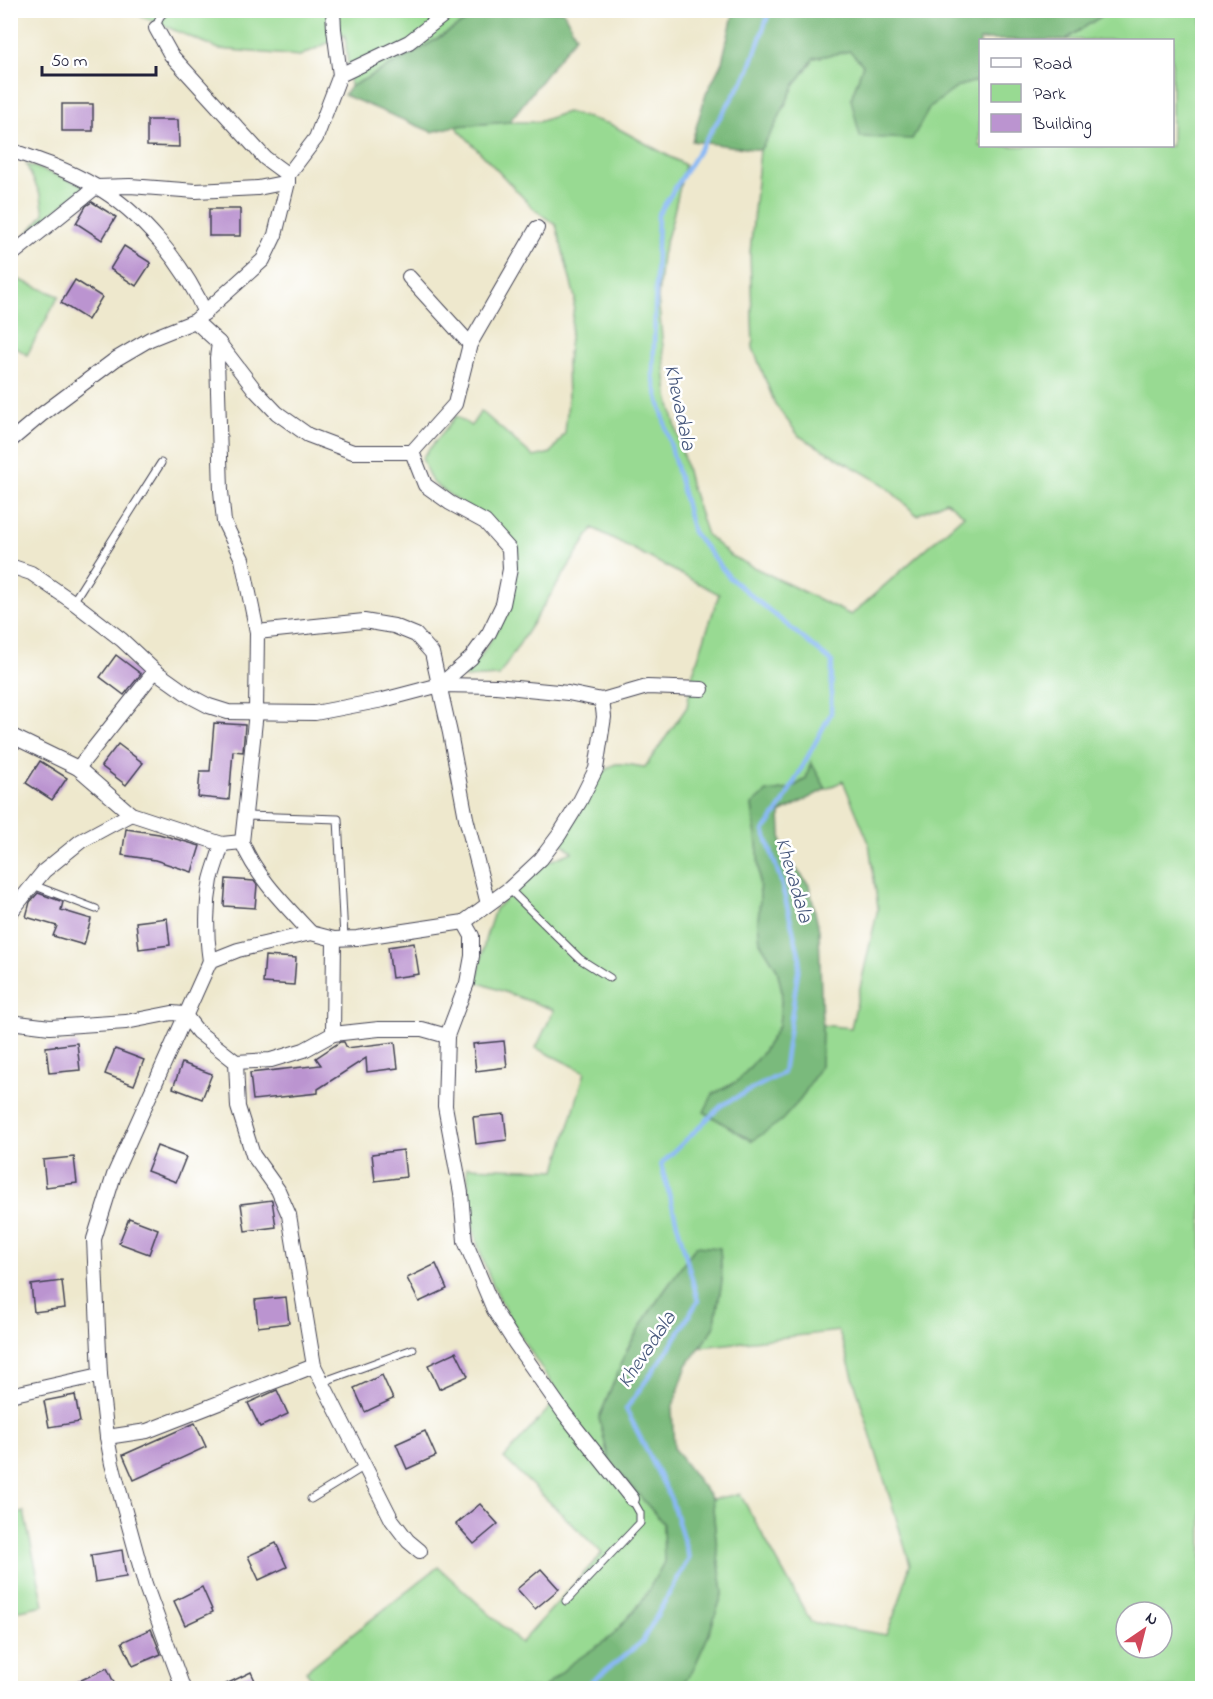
<svg xmlns="http://www.w3.org/2000/svg" width="1213" height="1699" viewBox="0 0 1213 1699" font-family="'Indie Flower',sans-serif">
	<rect width="100%" height="100%" fill="#fff"/>
	<filter id="ink" filterUnits="userSpaceOnUse"><feTurbulence type="fractalNoise" baseFrequency=".0167" numOctaves="2"/><feDisplacementMap in="SourceGraphic" scale="12" xChannelSelector="R" yChannelSelector="G"/><feConvolveMatrix kernelMatrix="1 2 1 2 8 2 1 2 1" color-interpolation-filters="sRGB"/></filter>
	<filter id="wash" filterUnits="userSpaceOnUse"><feTurbulence type="fractalNoise" baseFrequency=".008" numOctaves="4" result="noise"/><feDisplacementMap in="SourceGraphic" scale="24" xChannelSelector="R" yChannelSelector="G"/><feGaussianBlur stdDeviation="1.35" result="paint"/><feColorMatrix in="noise" values="0 0 0 0 0 0 0 0 0 0 0 0 0 0 0 0 0 1.4 0 .05"/><feComposite in="paint" operator="in"/></filter>
	<g filter="url(#wash)">
		<rect width="100%" height="100%" fill="#eee8cd"/>
		<g fill="#98da92" stroke="#5d7e66" stroke-width="1.5" fill-rule="evenodd">
			<path d="M133,11h349l-68,42 -64,34 -5,-52 -45,21 -81,-7 -76,-32z"/>
			<path d="M1109,11h93v1677h-524l14,-16 17,-38 14,-42 -6,-43 -5,-50 28,-5 71,128 75,13 13,-32 11,-39 -71,-233 -139,16 14,-19 8,-47 -2,-32 -24,-3 -50,71 -19,33 -28,68 10,42 54,63 1,39 -21,38 -31,36 -41,28 -28,24h-225l-12,-17 132,-104 83,76 81,-90 -98,-95 47,-52 12,-6c-35,-52 -72,-103 -88,-165 -6,-22 -6,-45 -8,-68l89,3 29,-98 -49,-24 18,-38 -77,-28 8,-42 10,-31 48,-45 29,-12 -11,-10c10,-17 37,-75 55,-78 7,-1 21,2 29,3l42,-60 5,-31 27,-82 -126,-66 -94,148 -34,2 -1,-7 15,-12 21,-34 14,-37 2,-45 -84,-61 -6,-13 -4,-11 34,-42 15,10 10,-15 53,46 17,-4 14,-20 3,-33 -1,-38 8,-64 -19,-73 -21,-15 -80,-84 54,-4h29l29,-10 43,12 75,41 -14,60 -9,30 -4,43 10,98 23,91 16,48 24,21 120,59 113,-100 -18,-14 -29,14 -34,-31 -84,-48 -24,-32 -22,-56 -3,-95 10,-103 14,-22 20,-42 20,-28 36,-7 13,14 -12,34 61,40 18,-32 29,-21 21,-6v66h192v-106h-107zM811,763l15,26 17,-8 26,62 9,65 -27,120 -29,-3 -1,40 -108,29 25,-13 24,-28 17,-27 3,-35 -5,-22 -17,-28 -2,-20 2,-22 -2,-47 -6,-46 15,-14 23,-3 16,-10zM1126,1612h36v36h-36z"/>
			<path d="M26,164l60,22 -35,28 -29,26 22,-26 -3,-18z"/>
			<path d="M10,276l49,20 -32,59 -16,-11z"/>
			<path d="M24,1512l20,93 -33,7v-97z"/>
		</g>
		<g fill="#7aba7c" stroke="#4e6e5c" stroke-width="1.5">
			<path d="M482,11h81l13,25 -67,86 -54,4 -23,6 -88,-37 6,-8 64,-34z"/>
			<path d="M734,11v-1l375,1 -44,29h-85v40l-21,6 -29,21 -18,32 -52,-2 -9,-38 12,-34 -13,-14 -36,7 -20,28 -20,42 -14,22 -68,-9 14,-47 16,-32z"/>
			<path d="M811,762l15,27 -46,24 2,38 27,34 10,45 3,95 -1,40 -20,34 -20,22 -29,20 -48,-29 9,-18 25,-13 24,-28 17,-27 3,-35 -5,-22 -17,-27 -2,-21 2,-22 -2,-47 -6,-47 15,-13 23,-3 16,-10z"/>
			<path d="M696,1246l24,2 2,33 -8,47 -27,37 -15,44 2,40 38,50 5,50 6,43 -14,42 -17,38 -14,16h-135l28,-24 41,-28 31,-36 21,-38 -1,-39 -54,-63 -10,-42 28,-68 19,-33z"/>
		</g>
		<g fill="none" stroke-linecap="round" stroke-linejoin="round">
			<path stroke="#8ab9f5" stroke-width="4.5" d="M583,1688l59,-46 47,-84 -18,-59 -45,-90 44,-62 28,-46 -37,-137 61,-59 61,-32 17,-115 -20,-80 -16,-47 18,-26 49,-92 1,-51 -102,-84 -37,-46 -40,-155 5,-162 90,-142 22,-63"/>
		</g>
		<g id="blocks">
			<g fill="#bb94d0">
				<rect x="62" y="104" width="31" height="27"/>
				<path d="M147,120h31l1,27 -32,-1z"/>
				<path d="M92,202l24,15 -14,23 -26,-17 10,-17z"/>
				<rect x="209" y="209" width="31" height="27"/>
				<path d="M124,246l27,17 -15,23 -26,-17z"/>
				<path d="M75,280l27,17 -14,23 -27,-17z"/>
				<path d="M116,655l25,19 -17,21 -24,-18z"/>
				<path d="M214,723l31,2 -2,27 -10,-1 -4,49 -31,-3 2,-26h10z"/>
				<path d="M118,744l25,19 -17,22 -25,-19z"/>
				<path d="M40,761l27,17 -15,22 -26,-17z"/>
				<path d="M126,829l33,5 41,12 -8,26 -37,-12 -33,-5z"/>
				<path d="M226,879l28,2 3,4 -2,23 -31,-2z"/>
				<path d="M38,893l25,9 -2,8 30,9 -7,26 -31,-9 4,-10 -31,-9 4,-15z"/>
				<path d="M167,918l3,27 -31,4 -3,-27z"/>
				<path d="M414,943l5,31 -27,4 -4,-31z"/>
				<path d="M265,956l31,2 -2,27 -31,-2z"/>
				<path d="M504,1041l3,26 -31,4 -3,-27z"/>
				<path d="M340,1042h4l3,6 48,-6 3,26 -31,4 -1,-14 -48,31v4l-65,7 -3,-27 71,-8 -5,-7z"/>
				<path d="M77,1043l3,27 -31,3 -3,-26z"/>
				<path d="M115,1049l29,11 -10,25 -29,-11z"/>
				<path d="M182,1063l30,11 -10,25 -29,-11z"/>
				<path d="M504,1114l3,26 -31,4 -3,-27z"/>
				<path d="M157,1146l29,11 -10,25 -29,-11z"/>
				<path d="M403,1150l3,27 -31,4 -3,-27z"/>
				<path d="M74,1157l3,26 -31,4 -3,-27z"/>
				<path d="M272,1200l4,27 -31,4 -4,-27z"/>
				<path d="M129,1218l29,11 -9,25 -30,-11z"/>
				<path d="M436,1264l11,25 -28,13 -12,-24z"/>
				<path d="M62,1281l3,27 -31,4 -3,-27z"/>
				<path d="M286,1297l3,26 -31,4 -3,-27z"/>
				<path d="M456,1352l12,24 -29,13 -11,-24z"/>
				<path d="M382,1375l11,24 -28,13 -11,-24z"/>
				<path d="M277,1390l11,24 -28,13 -12,-24z"/>
				<path d="M75,1395l5,27 -31,5 -5,-26z"/>
				<path d="M195,1423l11,24 -72,33 -11,-25z"/>
				<path d="M425,1431l11,25 -29,13 -11,-25z"/>
				<path d="M480,1504l18,20 -24,20 -18,-20z"/>
				<path d="M276,1543l11,24 -28,13 -11,-24z"/>
				<path d="M122,1550l4,27 -31,5 -4,-27z"/>
				<path d="M541,1569l18,20 -24,20 -18,-20z"/>
				<path d="M202,1587l11,25 -28,13 -11,-24z"/>
				<path d="M151,1629l10,25 -28,12 -11,-24z"/>
				<path d="M107,1668l10,21h-55z"/>
				<path d="M251,1672l8,17h-43z"/>
			</g>
		</g>
	</g>
	<g filter="url(#ink)">
		<use href="#blocks" fill-opacity="0" stroke="#414051" stroke-width="1.5"/>
		<g fill="none" stroke-linecap="round" stroke-linejoin="round">
			<defs>
				<g id="lane">
					<path d="M156,28l4,-12 7,-6"/>
					<path d="M73,602l88,-139"/>
					<path d="M245,816l93,3 6,119"/>
					<path d="M33,885l63,24"/>
					<path d="M509,889l71,70 30,19"/>
					<path d="M322,1382l91,-33"/>
					<path d="M311,1499l54,-33"/>
					<path d="M566,1601l74,-78v-10l-8,-14"/>
				</g>
				<g id="street">
					<path d="M333,10l1,19 6,46"/>
					<path d="M156,28l15,27 94,103 23,17"/>
					<path d="M10,150c29,10 58,20 85,36 45,25 90,79 110,127"/>
					<path d="M10,256l86,-69 34,-1 66,5 62,-3 30,-6"/>
					<path d="M409,277l61,67"/>
					<path d="M195,321l24,22 36,47 22,23 31,22 45,17h59"/>
					<path d="M219,343l-2,15 4,133 3,31 18,37 15,73 -1,80 -14,130c14,35 44,64 69,91"/>
					<path d="M10,441l31,-26 75,-56 34,-20 45,-18 68,-61 12,-25 13,-53v-7l28,-37 24,-63 69,-33 41,-32"/>
					<path d="M412,452l13,33 25,18 35,19 24,27 1,20 -7,35 -14,29 -18,25 -31,27"/>
					<path d="M412,452l43,-48 15,-60 67,-116"/>
					<path d="M10,566l21,7 42,29 49,38 33,31 35,25 19,10 19,6 87,1 68,-13 57,-15 56,1 72,7 34,7 45,-13 55,2"/>
					<path d="M257,632l107,-11 30,5 22,9 16,18 18,80 16,85 22,86"/>
					<path d="M10,735l68,33 53,46 91,30 20,-2"/>
					<path d="M78,768l77,-97"/>
					<path d="M10,913l34,-42 37,-30 50,-27"/>
					<path d="M464,922l8,14v20l-5,27 -20,53 -2,70 16,87 4,48 29,69 21,33 49,70 68,86"/>
					<path d="M210,961c-4,-27 -4,-55 1,-81 3,-12 8,-24 11,-36"/>
					<path d="M184,1014l14,18 38,30 2,45 15,48 25,35 11,25 25,151 78,154 16,21 12,10"/>
					<path d="M10,1022l40,5 76,-5 46,-9 12,1"/>
					<path d="M333,1034l46,-5h43l25,7"/>
					<path d="M236,1062l35,-2 33,-10 29,-16 1,-95"/>
					<path d="M10,1395l90,-20"/>
					<path d="M107,1437l40,-6 167,-65"/>
					<path d="M183,1688l-38,-104 -33,-120 -5,-27 -7,-62 -6,-136 20,-64 96,-214 28,-11 73,-17 23,6 23,-1 107,-16 45,-33 32,-30 18,-24 21,-34 16,-32 8,-52 -2,-17"/>
				</g>
			</defs>
			<use href="#lane" stroke="#414051" stroke-width="9"/>
			<use href="#street" stroke="#414051" stroke-width="16"/>
			<use href="#lane" stroke="#fff" stroke-width="7"/>
			<use href="#street" stroke="#fff" stroke-width="14"/>
		</g>
	</g>
	<g text-anchor="middle" stroke-width="5" stroke-linejoin="round" paint-order="stroke">
		<g font-size="21" font-style="italic" fill="#46577c" stroke="#fff">
			<text transform="translate(681 407) rotate(78)" y="7">Khevadala</text>
			<text transform="translate(795 880) rotate(74)" y="7">Khevadala</text>
			<text transform="translate(646 1349) rotate(-56)" y="7">Khevadala</text>
		</g>
	</g>
	<rect width="1213" height="1699" fill="none" stroke="#fff" stroke-width="36"/>
	<rect x="979" y="39" width="195" height="108" fill="#ffffff" stroke="#a7a7b1" stroke-width="1.5"/>
	<rect x="991" y="58" width="30" height="9" fill="#ffffff" stroke="#a7a7b1" stroke-width="1.5"/>
	<text x="1033" y="69" font-size="18" fill="#22223b">Road</text>
	<rect x="991" y="84" width="30" height="18" fill="#98da92" stroke="#a7a7b1" stroke-width="1.5"/>
	<text x="1033" y="99" font-size="18" fill="#22223b">Park</text>
	<rect x="991" y="114" width="30" height="18" fill="#bb94d0" stroke="#a7a7b1" stroke-width="1.5"/>
	<text x="1033" y="129" font-size="18" fill="#22223b">Building</text>
	<g transform="translate(1144 1630) rotate(35)"><circle r="28" fill="#ffffff" stroke="#a7a7b1" stroke-width="1.5"/>
	<path d="M0-4.5L10 22L0 15L-10 22Z" fill="#d1495b"/>
	<text y="-9" font-size="16" font-weight="bold" text-anchor="middle" fill="#22223b">N</text>
	</g>
	<path d="M42 66v9h114v-9" fill="none" stroke="#22223b" stroke-width="3"/>
	<text x="51" y="66" font-size="18" fill="#22223b" stroke="#ffffff" stroke-width="4.5" paint-order="stroke">50 m</text>
</svg>
